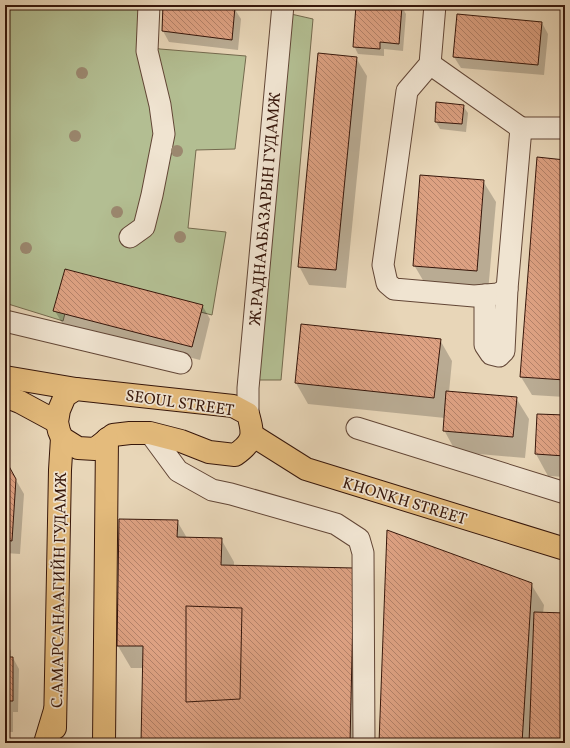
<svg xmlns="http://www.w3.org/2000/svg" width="570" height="748" viewBox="0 0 570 748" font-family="Vollkorn,serif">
	<defs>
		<pattern id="building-back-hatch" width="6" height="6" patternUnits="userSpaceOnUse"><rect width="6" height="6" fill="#dda182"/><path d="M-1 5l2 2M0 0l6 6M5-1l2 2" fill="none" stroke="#b48269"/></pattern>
	</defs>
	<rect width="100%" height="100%" fill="#e8d6b8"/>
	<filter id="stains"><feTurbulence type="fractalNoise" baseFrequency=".005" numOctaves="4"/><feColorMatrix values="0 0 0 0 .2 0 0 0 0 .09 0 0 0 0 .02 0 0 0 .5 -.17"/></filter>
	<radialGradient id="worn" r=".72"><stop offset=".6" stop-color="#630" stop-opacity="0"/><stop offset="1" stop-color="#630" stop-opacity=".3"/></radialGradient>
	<g fill="#b3be92" stroke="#746a4e">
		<path d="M5,5h143l-2,41 14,3 86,7 -11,93 -39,1 -8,78 38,4 -14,83 -138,-36 -11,42 -58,-18z"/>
		<path d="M291,14l22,5 -32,361h-27z"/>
	</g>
	<g fill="#0003">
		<path d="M164,5h41l29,3 7,11 -3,31 -69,-8 -6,-11z"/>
		<path d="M357,5l45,2 4,7 -3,37 -19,-2v7l-26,-2 -4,-8z"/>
		<path d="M542,23l6,11 -4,41 -83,-7 -7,-11z"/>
		<path d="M356,58l11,18 -21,212 -37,-3 -10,-19z"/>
		<path d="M463,106l5,7 -2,19 -26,-3 -4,-7z"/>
		<path d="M565,161v236l-33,-2 -11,-18z"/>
		<path d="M483,181l13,21 -8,90 -61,-5 -13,-22z"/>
		<path d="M202,305l8,14 -10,41 -137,-35 -8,-14z"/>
		<path d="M440,340l12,21 -3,31 67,6 13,21 -4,39 -69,-6 -12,-22 1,-12 -137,-14 -12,-21z"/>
		<path d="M538,415l27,1v61l-17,-1 -12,-22z"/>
		<path d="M5,461l19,33 -4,60 -15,-1z"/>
		<path d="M177,521l10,17 34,1 13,23v4l119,3 10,174h-221l1,-75h-12l-13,-22z"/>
		<path d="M531,584l13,21 -1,8 22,1v129h-185z"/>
		<path d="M5,640l6,11v7h2l6,11 -1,43h-5v20h-8z"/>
	</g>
	<g fill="url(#building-back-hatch)" stroke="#36160a">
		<path d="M163,5h52l20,2 -3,33 -70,-9z"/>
		<path d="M356,5l46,1 -3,38 -19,-2v7l-27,-2z"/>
		<path d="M457,14l85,8 -4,43 -85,-8z"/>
		<path d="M318,53l39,4 -21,213 -38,-3z"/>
		<path d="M436,102l28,3 -2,19 -27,-2z"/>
		<path d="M537,157l28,3v220l-45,-3z"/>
		<path d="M420,175l64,5 -7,91 -64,-5z"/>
		<path d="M65,269l138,36 -11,42 -139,-36z"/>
		<path d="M301,324l140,15 -7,59 -139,-15z"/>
		<path d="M446,391l71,6 -4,40 -70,-6z"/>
		<path d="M537,414l28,1v41l-30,-2z"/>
		<path d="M5,459l11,20 -4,62 -7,-1z"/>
		<path d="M119,519l59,1 -1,17 45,1 -1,27 133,3 -4,175h-209l2,-97h-26z"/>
		<path d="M387,530l145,53 -10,160h-143z"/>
		<path d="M186,606l56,2 -2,91 -54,3z"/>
		<path d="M534,612l31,1v130h-36z"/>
		<path d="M5,639v18h8v44h-5l-1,20h-2z"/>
	</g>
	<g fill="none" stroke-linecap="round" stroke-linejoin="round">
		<defs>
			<g id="minor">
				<path d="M430,64l91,64 -14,161 -9,5 -24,2 -80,-7 -7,-6 -4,-18 24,-174 23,-27 5,-59"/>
				<path d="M521,128h44"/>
				<path d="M130,237l14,-10 8,-32 12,-61 -4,-29 -13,-54 2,-46"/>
				<path d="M485,295v50l6,9 8,2 5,-5 3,-62"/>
				<path d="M5,321l176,42"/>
				<path d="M248,414v-26l35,-383"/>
				<path d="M357,428l208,65"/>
				<path d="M150,433l28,38 34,19 19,4 105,30 23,15 4,14 1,190"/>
			</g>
			<g id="major">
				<path d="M5,377l71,12"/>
				<path d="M76,389l157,17 15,8c6,21 6,28 -13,41l-26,-3 -28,-11 -31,-8h-20l-17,2 -18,14 -17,-1 -16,-10 -3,-7 -2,-9 2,-12 6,-14z"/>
				<path d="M5,396l15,6 37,20"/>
				<path d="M252,435l54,34 259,80"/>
				<path d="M55,728l5,-258 2,-32"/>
				<path d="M104,743l3,-304"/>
			</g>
			<path id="highway" d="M45,743l10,-33"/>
		</defs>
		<use href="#minor" stroke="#624636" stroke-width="23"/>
		<use href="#major" stroke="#36160a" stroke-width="24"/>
		<use href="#highway" stroke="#36160a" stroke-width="24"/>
		<use href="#minor" stroke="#f0e4d1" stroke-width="21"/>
		<use href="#major" stroke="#e4bb7c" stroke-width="22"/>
		<use href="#highway" stroke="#e4bb7c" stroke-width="22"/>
	</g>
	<g fill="#9b886f">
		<circle cx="82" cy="73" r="6"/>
		<circle cx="75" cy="136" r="6"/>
		<circle cx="177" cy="151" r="6"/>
		<circle cx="117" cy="212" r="6"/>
		<circle cx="180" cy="237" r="6"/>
		<circle cx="26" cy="248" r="6"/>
	</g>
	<g text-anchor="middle" stroke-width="3.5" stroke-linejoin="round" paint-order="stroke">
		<g font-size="16" fill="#36160a" stroke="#f0e4d1">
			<text transform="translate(264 209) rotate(-85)" y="6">Ж.РАДНААБАЗАРЫН ГУДАМЖ</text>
			<text transform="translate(180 402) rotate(8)" y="6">SEOUL STREET</text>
			<text transform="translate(405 500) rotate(17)" y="6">KHONKH STREET</text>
			<text transform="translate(58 590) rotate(-89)" y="6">С.АМАРСАНААГИЙН ГУДАМЖ</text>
		</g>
	</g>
	<rect width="570" height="748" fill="none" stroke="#e8d6b8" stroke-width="20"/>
	<rect x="6" y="6" width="558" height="736" fill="none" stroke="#36160a" stroke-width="2"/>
	<rect x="10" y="10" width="550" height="728" fill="none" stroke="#36160a"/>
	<rect width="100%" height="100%" filter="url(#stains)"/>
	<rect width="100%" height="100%" fill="url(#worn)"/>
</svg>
